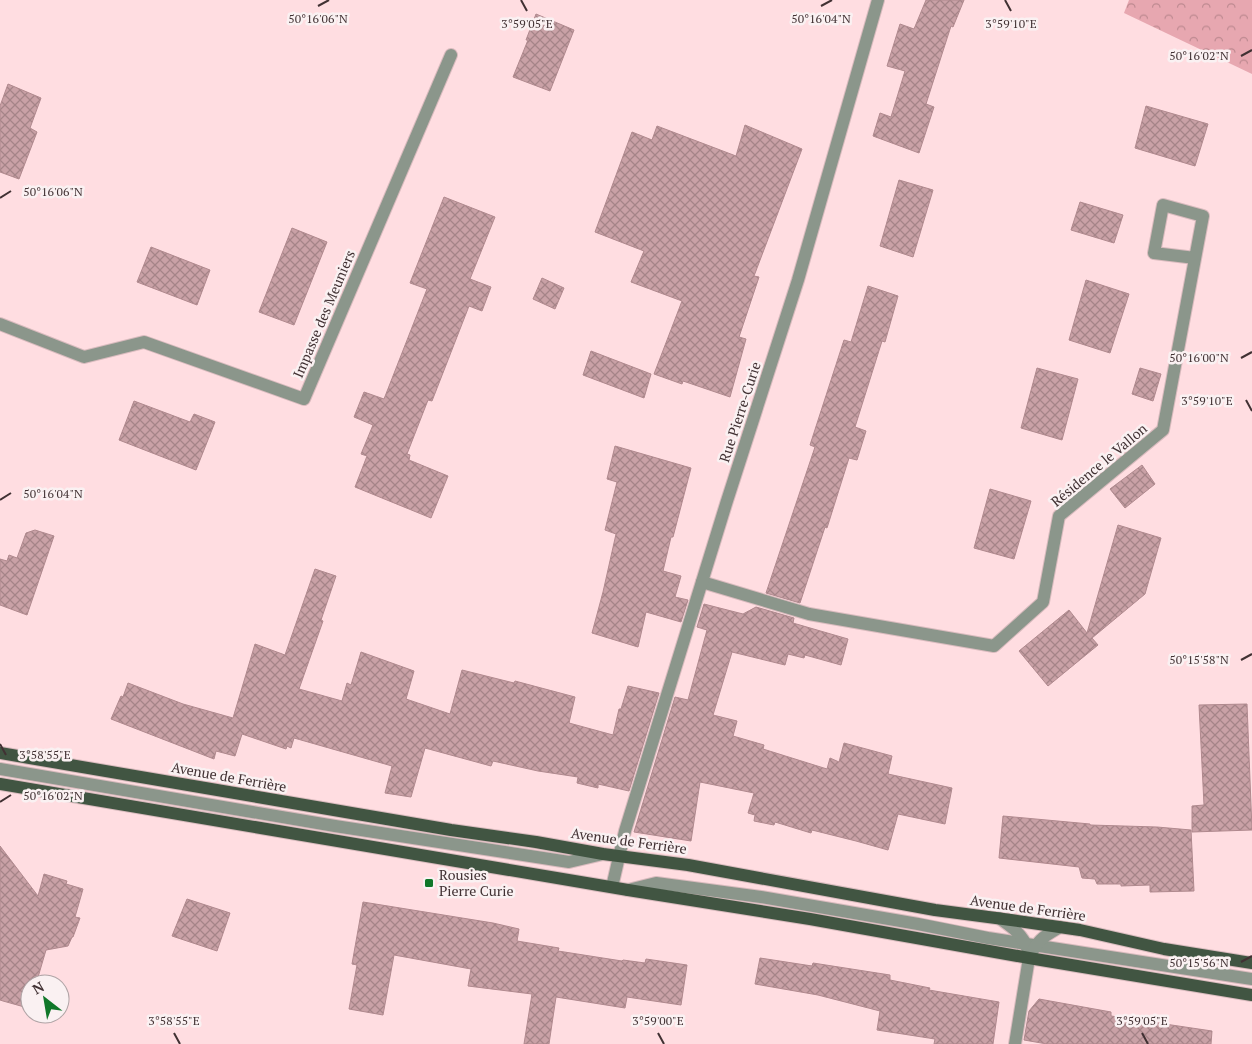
<svg xmlns="http://www.w3.org/2000/svg" width="1252" height="1044" viewBox="0 0 1252 1044" font-family="'PT Serif',serif">
	<defs>
		<pattern id="forest-crowns" width="20" height="18" patternUnits="userSpaceOnUse" patternTransform="scale(1.25)"><rect width="20" height="18" fill="#e7a7b0"/><path d="M2 6a3 3 0 1 1 6 0M12 15a3 3 0 1 1 6 0" fill="none" stroke="#bd8990"/></pattern>
		<pattern id="building-cross-hatch" width="8" height="8" patternUnits="userSpaceOnUse" patternTransform="scale(1.25)"><rect width="8" height="8" fill="#c9a1a6"/><path d="M0 0l8 8M0 8l8-8" fill="none" stroke="#a58488"/></pattern>
	</defs>
	<rect width="100%" height="100%" fill="#ffdde1"/>
	<path fill="url(#forest-crowns)" d="M1129,0h123v74l-128,-61z"/>
	<g fill="url(#building-cross-hatch)" stroke="#b0898e">
		<path d="M926,0h38l-11,27 -2,-1 -25,78 8,3 -15,46 -46,-17 7,-23 11,4 14,-46 -18,-5 13,-42 14,5z"/>
		<path d="M536,14l38,16 -24,61 -37,-14 15,-37h-2z"/>
		<path d="M8,84l33,14 -11,30 7,4 -18,47 -19,-7v-66z"/>
		<path d="M1146,106l62,18 -13,42 -60,-18z"/>
		<path d="M745,125l57,24 -48,127 5,1 -20,60 7,2 -16,58 -47,-16 -1,3 -28,-10 28,-73 -51,-19 13,-31 -49,-19 37,-100 20,8 5,-14 79,30z"/>
		<path d="M899,180l34,10 -20,67 -33,-11z"/>
		<path d="M444,197l51,20 -25,62 21,8 -9,24 -13,-5 -37,95 -4,-1 -21,54 3,1 -1,5 39,16 -17,42 -76,-31 12,-31 -6,-2 12,-29 -19,-8 10,-25 20,7 43,-110 -17,-6z"/>
		<path d="M1080,202l43,13 -9,28 -43,-13z"/>
		<path d="M292,228l35,14 -33,83 -35,-13z"/>
		<path d="M151,247l59,23 -13,35 -60,-23z"/>
		<path d="M542,278l22,10 -9,21 -22,-10z"/>
		<path d="M1086,280l43,14 -19,59 -41,-13z"/>
		<path d="M868,286l30,10 -13,46 -3,-1 -27,86 11,4 -9,29 -8,-2 -22,70 -2,-1 -25,76 -34,-10 49,-146 -5,-2 34,-105 7,2z"/>
		<path d="M591,351l60,23 -7,24 -61,-23z"/>
		<path d="M1037,368l41,11 -16,61 -41,-12z"/>
		<path d="M1140,368l21,6 -8,27 -21,-7z"/>
		<path d="M134,401l56,21 4,-8 21,8 -19,48 -77,-30z"/>
		<path d="M615,446l76,22 -18,69h-2l-8,34 18,5 -6,21 13,3 -7,22 -35,-10 -8,35 -46,-14 11,-41 13,-58 -11,-4 12,-48 -10,-3z"/>
		<path d="M1142,465l13,19 -30,24 -15,-19z"/>
		<path d="M990,489l41,12 -17,58 -40,-11z"/>
		<path d="M1118,525l43,13 -16,56 -53,44 6,7 -50,41 -29,-35 50,-41 18,23z"/>
		<path d="M35,530l19,6 -27,79 -27,-10v-46l7,2 2,-6 8,3 9,-25z"/>
		<path d="M315,569l21,7 -15,44 2,1 -24,68 43,12 5,-18 4,2 10,-33 53,19 -8,28 44,15 12,-44 52,13 1,-2 60,16 -6,26 44,12 6,-26h2l7,-23 31,7 -30,98 -31,-7v4l-21,-5 1,-6 -40,-6 -45,-10 -2,5 -66,-18 -14,49 -26,-4 7,-27 -98,-28 -3,10 -4,-2 -1,3 -44,-15 -7,22 -19,-5 -2,8 -103,-40 10,-23 2,1 5,-14 55,21 50,14 22,-74 30,11z"/>
		<path d="M704,604l39,10 13,-7 38,11 -1,5 55,16 -7,26 -36,-10 -1,3 -16,-4 -3,11 -53,-13 -19,63 24,6 -4,15 31,9 -1,4 64,20 3,-11 9,4 5,-19 48,13 -4,18 64,14 -7,36 -47,-10 -10,36 -32,-9 -44,-11 -1,3 -36,-11 -1,3 -20,-4 1,-6 -7,-2 6,-20 -54,-11 -9,59 -57,-9 41,-135 13,3 19,-70 -10,-3z"/>
		<path d="M1247,704l5,126 -60,2v-26l12,-1 -5,-100z"/>
		<path d="M1003,816l87,8v1l67,2 34,3 3,61 -44,1v-7l-29,1v-2h-24l-2,-5 -13,-1 -3,-11 -80,-9z"/>
		<path d="M0,846l38,50 6,-22 23,7 -1,3 17,5 -8,28 5,1 -7,19h-1l-4,9 -22,4 -10,34h-6v18l-2,6 -25,-7 -3,-1z"/>
		<path d="M187,899l43,14 -13,38 -45,-15z"/>
		<path d="M363,902l130,21 26,6 -2,12 42,7 -1,3 64,10 1,-1 22,3 1,-4 41,6 -6,40 -54,-8 -2,11 -69,-11 -7,47h-25l8,-50 -64,-8 3,-17 -77,-14 -11,60 -34,-6 8,-44 -5,-1z"/>
		<path d="M760,958l52,8 1,-3 77,12v5l40,8 -1,2 70,12 -6,42h-59l1,-5 -58,-9 3,-19 -62,-16 -63,-11z"/>
		<path d="M1039,999l72,13v4l101,15 -1,13h-164l-23,-4 5,-29z"/>
	</g>
	<g fill="none" stroke-linecap="round" stroke-linejoin="round">
		<defs>
			<g id="minor">
				<path d="M0,324l84,33 60,-15 160,57 147,-344"/>
				<path d="M702,582l107,32 185,32 49,-44 16,-86 104,-86 40,-214 -40,-11 -9,48 41,5"/>
				<path d="M0,769l335,57 234,36 34,-8"/>
				<path d="M612,887l13,-56 101,-327 72,-224 80,-280"/>
				<path d="M628,890l28,-7 105,14 157,27 70,14 264,41"/>
				<path d="M999,918c11,8 24,16 28,30"/>
				<path d="M1015,1044l14,-86c9,-19 14,-21 31,-31"/>
			</g>
			<g id="major">
				<path d="M0,753l451,77 85,12 67,12 85,11 247,45 76,10 69,10 84,19 88,14"/>
				<path d="M0,784l628,106 182,29 219,39 223,37"/>
			</g>
		</defs>
		<use href="#minor" stroke="#d9bbbe" stroke-width="14"/>
		<use href="#major" stroke="#d9bbbe" stroke-width="14"/>
		<use href="#minor" stroke="#8b968b" stroke-width="12"/>
		<use href="#major" stroke="#415542" stroke-width="12"/>
	</g>
	<path fill="none" stroke="#413133" stroke-width="2" d="M521,0l6,11M1005,0l6,11M318,6l11,-6M821,6l11,-6M1241,56l11,-6M0,198l11,-7M1241,358l11,-6M1246,400l6,11M0,500l11,-7M1241,660l11,-6M0,744l6,11M0,802l11,-7M1241,962l11,-6M174,1033l6,11M658,1033l6,11M1142,1033l6,11"/>
	<rect fill="#107729" stroke="#faf1f2" stroke-width="2" x="424" y="878" width="10" height="10" rx="2.5"/>
	<g text-anchor="middle" stroke-width="5" stroke-linejoin="round" paint-order="stroke">
		<g font-size="14" fill="#413133" stroke="#faf1f2">
			<text transform="translate(324 314) rotate(-67)" y="5">Impasse des Meuniers</text>
			<text transform="translate(740 412) rotate(-72)" y="5">Rue Pierre-Curie</text>
			<text transform="translate(1099 465) rotate(-40)" y="5">Résidence le Vallon</text>
			<text transform="translate(229 777) rotate(10)" y="5">Avenue de Ferrière</text>
			<text transform="translate(629 841) rotate(8)" y="5">Avenue de Ferrière</text>
			<text transform="translate(1028 908) rotate(8)" y="5">Avenue de Ferrière</text>
		</g>
		<g font-size="14" fill="#413133" stroke="#faf1f2" text-anchor="start">
			<text x="439" y="880">Rousies<tspan x="439" dy="16">Pierre Curie</tspan></text>
		</g>
	</g>
	<g font-size="12" text-anchor="middle" fill="#413133" stroke="#faf1f2" stroke-width="5" stroke-linejoin="round" paint-order="stroke">
		<text x="318" y="23">50°16'06"N</text>
		<text x="821" y="23">50°16'04"N</text>
		<text x="527" y="28">3°59'05"E</text>
		<text x="1011" y="28">3°59'10"E</text>
		<text x="1199" y="60">50°16'02"N</text>
		<text x="53" y="196">50°16'06"N</text>
		<text x="1199" y="362">50°16'00"N</text>
		<text x="1207" y="405">3°59'10"E</text>
		<text x="53" y="498">50°16'04"N</text>
		<text x="1199" y="664">50°15'58"N</text>
		<text x="45" y="759">3°58'55"E</text>
		<text x="53" y="800">50°16'02"N</text>
		<text x="1199" y="967">50°15'56"N</text>
		<text x="174" y="1025">3°58'55"E</text>
		<text x="658" y="1025">3°59'00"E</text>
		<text x="1142" y="1025">3°59'05"E</text>
	</g>
	<g transform="translate(45 999) rotate(329)"><circle r="24" fill="#faf1f2" stroke="#b0a4a6"/>
	<path d="M0-4L9 19L0 12L-9 19Z" fill="#107729"/>
	<text y="-8" font-size="14" font-weight="bold" text-anchor="middle" fill="#413133">N</text>
	</g>
</svg>
